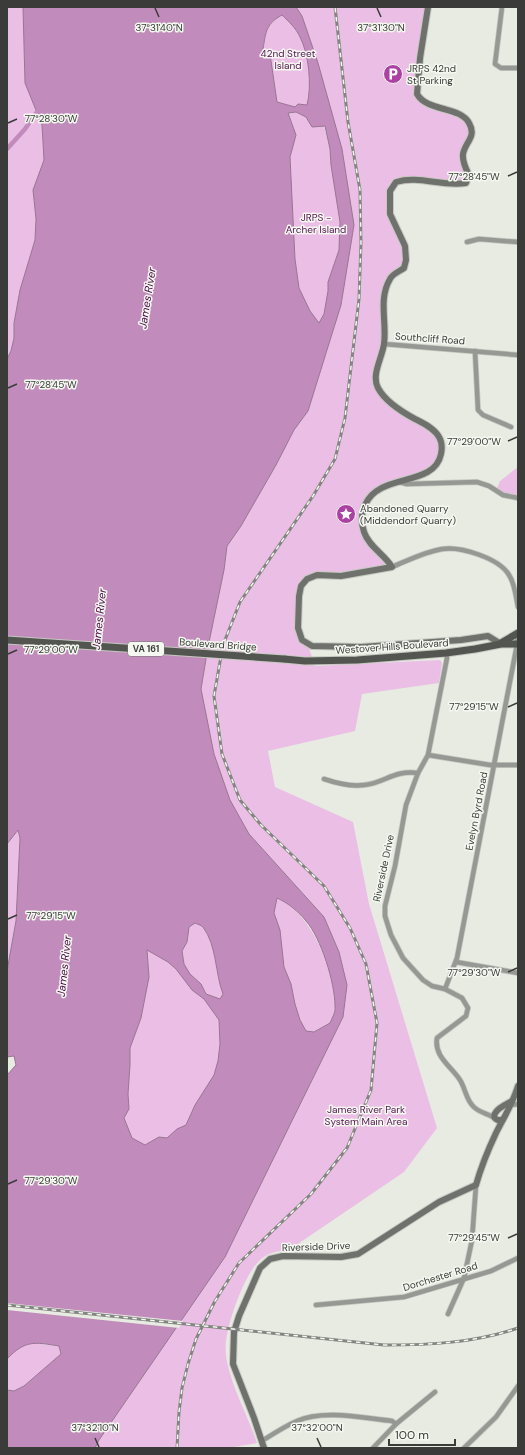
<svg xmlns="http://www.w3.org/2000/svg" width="525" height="1455" viewBox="0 0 525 1455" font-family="'DM Sans',sans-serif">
	<rect width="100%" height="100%" fill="#e7ebe2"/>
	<g fill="#ebbee5">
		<path d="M7,7h16l2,76 17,42 2,35 -11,30 3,29 -1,21 -15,50 -6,33v15l-3,13 -4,8z"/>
		<path d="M296,7h132l-9,91 42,17 10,13 -8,26 6,21 -3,8 -70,-1 -6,9v23l15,32 -1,22 -14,9 -6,19v48l-8,33 8,19 47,32 11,20 -8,21 -44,15 -24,19 -2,28 28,36 -12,3 -59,5 -18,9 -5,44 10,17 7,21 125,-6 2,3 -3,20 -77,11 -7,37 -87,20 7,36 78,35 16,82 68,224 -33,44 -115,78c-11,1 -20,2 -29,10 -16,15 -31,59 -34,81 -1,6 0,15 1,21 6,28 21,54 30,81l-29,5h-133l4,-8 126,-183 118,-240 -4,-65 -15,-35 -75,-83 -19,-34 -16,-46 -13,-65 7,-42 16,-77 3,-24 14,-20 35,-61 18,-35 14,-19 33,-106 13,-80 -12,-76 -40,-133z"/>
		<path d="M282,15c7,7 14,13 18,22 9,17 12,49 7,68l-12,2 -18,-5 -7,-48 -7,-5c3,-18 3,-25 19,-34z"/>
		<path d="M296,112l28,14 6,23 1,16 9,57 -1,28 -11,32v9l-4,23 -5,9 -9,-12 -11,-23 -4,-29 -5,-73v-29l6,-22 -8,-22z"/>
		<path d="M518,467v32l-22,-8 4,-10z"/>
		<path d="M18,830l2,8 -4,83 -9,50v-127z"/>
		<path d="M277,898c35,15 57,72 58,108 1,6 -3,12 -5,17l-16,9 -8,-1 -6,-11 -5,-16 -4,-20 -7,-17 -10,-54z"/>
		<path d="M195,923c2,1 6,2 8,4 14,19 12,46 20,67l-3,5 -14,-5 -5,-10 -11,-10 -6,-10 -2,-13 5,-9 1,-15z"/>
		<path d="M147,950l21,12 8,7 16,21 12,9 15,21 1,24 -2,17 -4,14 -19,30 -9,20 -9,4 -10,9 -8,-1 -14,8 -14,-7 -7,-20 5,-9 -1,-15 2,-29v-17l11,-30 8,-41z"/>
		<path d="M30,1343l29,3 2,8 -37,32 -10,5 -7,-1v-31l10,-11z"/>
	</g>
	<path fill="#c18cbb" stroke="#997494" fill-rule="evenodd" d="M23,7h273l6,9 16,47 24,86 12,76 -13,80 -33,106 -14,19 -18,35 -35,61 -14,20 -3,24 -16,77 -7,42 13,65 16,46 19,34 75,83 15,35 8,33 -4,32 -118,240 -126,183 -4,8h-88v-58l7,1 10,-5 37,-32 -2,-8c-25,-4 -34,-6 -52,13v-284l9,-10 -2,-9 -7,1v-86l9,-50 4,-83 -2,-8 -11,14v-485l4,-8 3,-13v-15l6,-33 15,-50 1,-21 -3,-29 11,-30 -2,-35 -17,-42zM282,15c7,7 14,13 18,22 9,17 12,49 7,68l-9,-1 -3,3 -18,-5 -7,-48 -7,-5c3,-18 3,-25 19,-34zM296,112l10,5 6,10 13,-1 5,23 1,16 9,57 -1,28 -11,32v9l-4,23 -5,9 -9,-12 -11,-23 -4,-29 -5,-102 6,-22 -8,-22zM277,898c11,5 21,13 29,23 15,17 29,62 29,85 1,6 -3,12 -5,17l-16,9 -8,-1 -6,-11 -5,-16 -4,-20 -7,-17 -4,-37 -6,-17zM195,923c2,1 6,2 8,4 14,19 12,46 20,67l-3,5 -14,-5 -5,-10 -11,-10 -6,-10 -2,-13 5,-9 2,-15zM147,950l21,12 8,7 16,21 12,9 15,21 1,24 -2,17 -4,14 -19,30 -9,20 -9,4 -10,9 -8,-1 -14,8 -13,-7 -8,-20 5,-9 -1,-15 2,-29v-17l11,-30 8,-41z"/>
	<path fill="#e7ebe2" d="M7,1303l176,18 -4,7 -172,-18z"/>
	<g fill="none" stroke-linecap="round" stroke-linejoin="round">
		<path stroke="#997494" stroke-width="1.5" d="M7,11v-4"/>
		<path stroke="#c18cbb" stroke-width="4.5" d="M7,149l18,-20 12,-17"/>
		<defs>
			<g id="street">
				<path d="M502,7l-7,57 6,4h17"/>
				<path d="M467,242l12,-3 39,3"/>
				<path d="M384,344l134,11"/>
				<path d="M475,351l3,59 5,5 28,12"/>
				<path d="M399,482l8,2 70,-2 12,4 14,9 15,3"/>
				<path d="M392,567c17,-7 32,-15 50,-18 18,-3 57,9 67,26 6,9 7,22 9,32"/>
				<path d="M446,653l1,5 -19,97 -10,18 -12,32 -11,61 -10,40v10l6,19 12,23 20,22 9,6 13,3 17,9 6,10 -2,8 -29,22c-3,19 14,28 23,42 5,8 6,18 12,25 6,8 16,8 24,14"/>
				<path d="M428,755l62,10h28"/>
				<path d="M324,779c12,4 26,8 40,6 21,-2 29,-15 54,-12"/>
				<path d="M456,962l62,11"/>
				<path d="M445,989l12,-31 59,-308 2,-17"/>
				<path d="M511,1105l7,-1"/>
				<path d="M316,1305l88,-8 87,-26 27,-13"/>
				<path d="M448,1314l16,-36 8,-38 4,-55"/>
				<path d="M262,1441c11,-7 23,-15 35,-20 27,-12 66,-3 95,0l4,3"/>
				<path d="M373,1448l23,-24 39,-32"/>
				<path d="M464,1448l32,-31 22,-31"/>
			</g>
			<g id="secondary">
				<path d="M428,7l-8,51 -3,36c10,18 43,12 52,29 8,14 -4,19 -6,31 -1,8 3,15 6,21l-3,8c-24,4 -47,-8 -70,-1l-6,9v23l15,32 1,14 -2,8c-4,3 -12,6 -14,11 -12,20 -3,43 -6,65 -2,14 -13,31 -6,44 7,13 24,24 37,31 8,4 19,9 24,18 3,5 3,12 2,17 -7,34 -62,18 -76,51 -4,9 -4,18 -1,27 5,15 20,22 28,35l-51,9 -24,-1 -10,4 -6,7 -2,10 -1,32 4,12 10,6 49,1 100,-7 27,-4 13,8"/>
				<path d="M503,1119c-5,3 -12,-1 -7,-7 3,-5 11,-8 16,-11"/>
				<path d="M264,1448l-10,-30 -21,-54 1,-32 5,-16 21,-48 10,-9 13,-3 58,1 17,-3 81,-52 37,-17c5,-18 12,-35 20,-52 8,-16 17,-30 22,-47"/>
			</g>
			<g id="primary">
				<path d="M501,643l17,-10"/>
				<path d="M284,659l21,2 52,-1 89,-7 29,-4 26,-5h17"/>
			</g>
		</defs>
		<use href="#street" stroke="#c5c8c0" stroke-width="6"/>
		<use href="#secondary" stroke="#c5c8c0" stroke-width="8"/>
		<use href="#primary" stroke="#c5c8c0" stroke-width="9"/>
		<use href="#street" stroke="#969894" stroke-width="4.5"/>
		<use href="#secondary" stroke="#6f716c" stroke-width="6"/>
		<use href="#primary" stroke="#535550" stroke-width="7"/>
		<defs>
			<g id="rail">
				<path d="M7,1305l377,40c46,0 90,-2 134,-17"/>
				<path d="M177,1448l2,-36 3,-24 6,-24 8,-25 19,-38 24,-38 72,-69 36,-46 24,-58 6,-67 -11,-59 -16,-36 -26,-42 -63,-61 -21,-25 -18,-46 -8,-58 9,-51 17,-43 73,-106 22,-37 10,-41 14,-119 2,-56 -1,-53 -12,-68 -13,-115"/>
			</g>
		</defs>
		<use href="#rail" stroke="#838580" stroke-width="3"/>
		<use href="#rail" stroke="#f4f8f0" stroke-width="1.5" stroke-dasharray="4.5" stroke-linecap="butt"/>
		<defs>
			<path id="primary-bridge" d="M7,640l277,19"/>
		</defs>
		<use href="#primary-bridge" stroke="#c5c8c0" stroke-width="9" stroke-linecap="butt"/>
		<use href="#primary-bridge" stroke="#535550" stroke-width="7"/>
	</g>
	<path fill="none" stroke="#3b3c39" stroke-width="1.5" d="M155,8l4,9M377,8l4,9M8,123l9,-4M508,176l9,-4M8,388l9,-4M508,441l9,-4M8,654l9,-4M508,707l9,-4M8,919l9,-4M508,972l9,-4M8,1184l9,-4M508,1238l9,-4M95,1438l4,9M317,1438l4,9"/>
	<defs>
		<symbol id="parking-disc" viewBox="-11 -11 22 22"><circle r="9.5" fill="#aa41a3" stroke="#f4f8f0"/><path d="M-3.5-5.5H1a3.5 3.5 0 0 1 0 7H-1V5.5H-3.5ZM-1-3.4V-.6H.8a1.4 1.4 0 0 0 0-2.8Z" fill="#fff"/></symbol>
		<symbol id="sight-disc" viewBox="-11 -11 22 22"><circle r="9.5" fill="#aa41a3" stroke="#f4f8f0"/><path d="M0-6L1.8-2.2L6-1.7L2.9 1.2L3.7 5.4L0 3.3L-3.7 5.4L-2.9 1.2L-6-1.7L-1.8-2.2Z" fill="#fff"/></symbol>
	</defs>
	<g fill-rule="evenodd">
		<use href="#parking-disc" x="382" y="63" width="22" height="22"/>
		<use href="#sight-disc" x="335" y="503" width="22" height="22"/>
	</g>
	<g text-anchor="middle" stroke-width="3" stroke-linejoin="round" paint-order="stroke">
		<rect fill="#f4f8f0" stroke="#727470" stroke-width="1" x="128" y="642" width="36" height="14" rx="3"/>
		<g font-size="9" font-weight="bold" fill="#3b3c39">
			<text x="146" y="652">VA 161</text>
		</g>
		<g font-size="10" fill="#531450" stroke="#f4f8f0">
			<text x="288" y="57">42nd Street<tspan x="288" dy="12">Island</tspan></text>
			<text x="316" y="221">JRPS -<tspan x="316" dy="12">Archer Island</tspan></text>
			<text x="366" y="1113">James River Park<tspan x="366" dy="12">System Main Area</tspan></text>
		</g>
		<g font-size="10" fill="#3b3c39" stroke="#f4f8f0" text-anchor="start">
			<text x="407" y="72">JRPS 42nd<tspan x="407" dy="12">St Parking</tspan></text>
			<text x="360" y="512">Abandoned Quarry<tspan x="360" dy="12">(Middendorf Quarry)</tspan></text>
		</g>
		<g font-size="10" fill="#3b3c39" stroke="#f4f8f0">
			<text transform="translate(430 338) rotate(4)" y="4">Southcliff Road</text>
			<text transform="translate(218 644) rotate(4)" y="4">Boulevard Bridge</text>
			<text transform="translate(392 646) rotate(-4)" y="4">Westover Hills Boulevard</text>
			<text transform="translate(476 811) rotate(-79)" y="4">Evelyn Byrd Road</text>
			<text transform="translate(383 868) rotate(-78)" y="4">Riverside Drive</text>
			<text transform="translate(316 1246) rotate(-2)" y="4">Riverside Drive</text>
			<text transform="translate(440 1276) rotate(-17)" y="4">Dorchester Road</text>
		</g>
		<g font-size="11" font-style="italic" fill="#4b0a48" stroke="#f4f8f0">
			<text transform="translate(147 298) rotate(-81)" y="4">James River</text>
			<text transform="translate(99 619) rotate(-84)" y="4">James River</text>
			<text transform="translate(64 966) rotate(-84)" y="4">James River</text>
		</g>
	</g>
	<g font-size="10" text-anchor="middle" fill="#3b3c39" stroke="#f4f8f0" stroke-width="3" stroke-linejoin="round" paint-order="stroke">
		<text x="159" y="31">37°31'40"N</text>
		<text x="381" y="31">37°31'30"N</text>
		<text x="51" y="122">77°28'30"W</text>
		<text x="474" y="180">77°28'45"W</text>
		<text x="51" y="388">77°28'45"W</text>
		<text x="474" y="445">77°29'00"W</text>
		<text x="51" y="653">77°29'00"W</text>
		<text x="474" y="710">77°29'15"W</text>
		<text x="51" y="919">77°29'15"W</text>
		<text x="474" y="976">77°29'30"W</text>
		<text x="51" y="1184">77°29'30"W</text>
		<text x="474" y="1241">77°29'45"W</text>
		<text x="95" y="1431">37°32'10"N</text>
		<text x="317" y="1431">37°32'00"N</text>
	</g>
	<rect width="525" height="1455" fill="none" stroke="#3b3c39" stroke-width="16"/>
	<path d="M389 1439v6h66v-6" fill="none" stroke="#3b3c39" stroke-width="2"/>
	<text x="395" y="1439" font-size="12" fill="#3b3c39" stroke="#f4f8f0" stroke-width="3" paint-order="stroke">100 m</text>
</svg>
